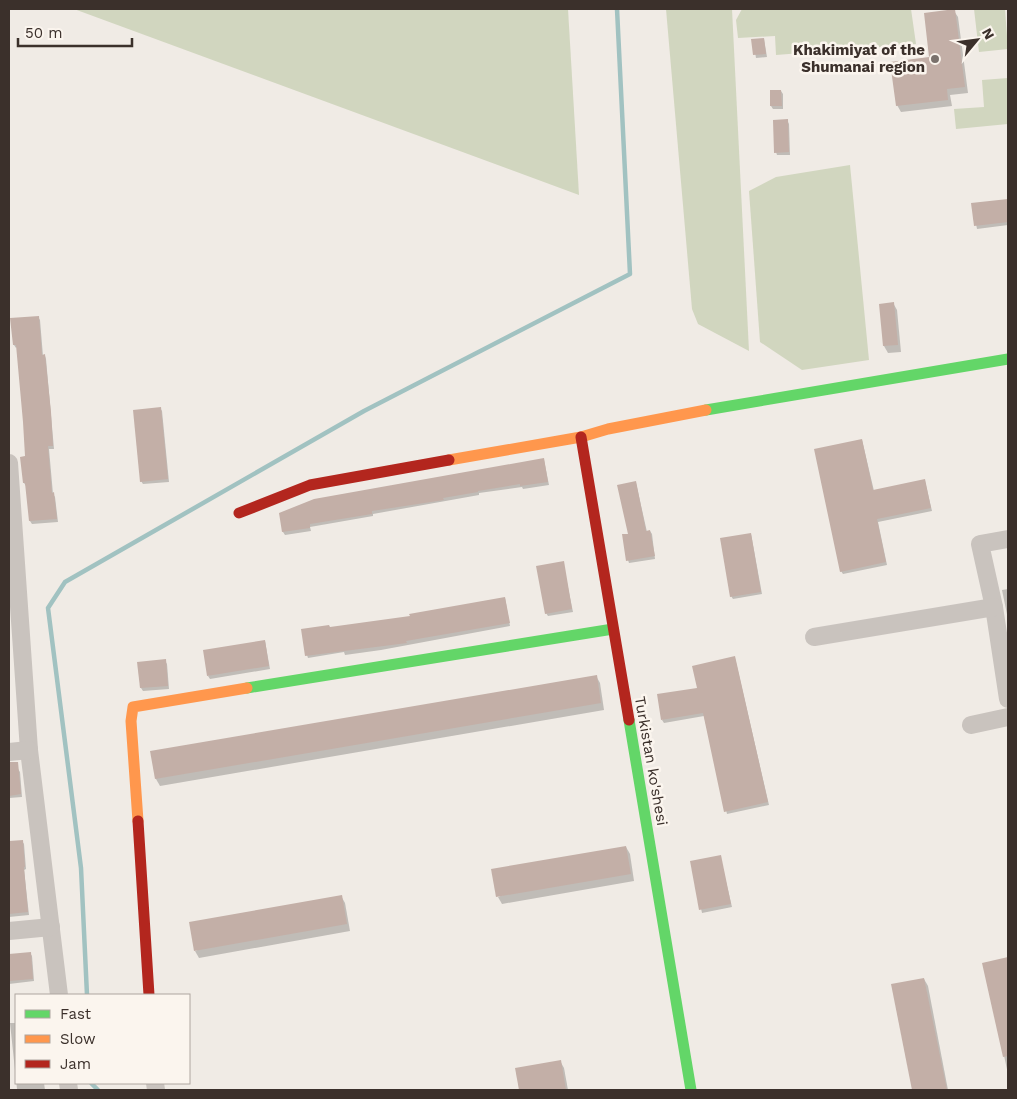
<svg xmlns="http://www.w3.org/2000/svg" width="1017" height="1099" viewBox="0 0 1017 1099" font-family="'Work Sans',sans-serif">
	<rect width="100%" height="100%" fill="#f0ebe5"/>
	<g fill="#d1d6bf">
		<path d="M74,9h494l11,186z"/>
		<path d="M666,9h66l17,342 -51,-27 -6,-15z"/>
		<path d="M742,9h169l5,35 -140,11 -1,-19 -37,2 -2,-18z"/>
		<path d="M974,9h31l3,40 -29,3z"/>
		<path d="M1008,78v46l-52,5 -2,-20 30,-2 -2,-27z"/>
		<path d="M850,165l19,195 -67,10 -42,-28 -11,-151 27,-14z"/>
	</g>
	<g fill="#0003">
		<path d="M954,11l4,6 10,76 -18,2 2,11 -51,6 -4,-7 33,-47z"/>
		<path d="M764,39l3,18 -11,1 -3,-18z"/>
		<path d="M781,91l2,3v15h-10l-2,-3z"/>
		<path d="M787,120l2,4 1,31h-13l-1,-3z"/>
		<path d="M1008,200v25l-31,4 -5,-25z"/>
		<path d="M893,303l4,7 4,42 -13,1 -4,-7 -4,-41z"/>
		<path d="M38,317l2,3 3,36h2l1,3 8,90h-5l4,45 2,3 3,25 -26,2 -2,-3 -4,-35 -2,-3 3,-26 -10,-110 -1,1 -2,-3z"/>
		<path d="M160,408l2,3 7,71 -26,2 -2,-3z"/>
		<path d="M862,440l12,51 51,-10 7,30 -54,11 9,43 -44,9 -2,-3z"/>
		<path d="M544,460l5,25 -26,4 -1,-2 -43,6v2l-106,19v2l-63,11 1,4 -26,4 -2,-3 -3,-18z"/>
		<path d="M636,483l11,49 3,-1 2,3 3,25 -26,4 -1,-3 1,-25z"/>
		<path d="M751,534l11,60 -29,5 -2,-3z"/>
		<path d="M563,563l10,49 -25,4 -2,-3z"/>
		<path d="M1008,589v30l-6,-29z"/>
		<path d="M505,598l5,28 -129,24 -36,5 -1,-3 -36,6 -1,-3 23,-26 81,-12z"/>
		<path d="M265,641l5,28 -60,10 -2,-3z"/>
		<path d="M735,658l34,147 -42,9 -23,-98 -40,7 -2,-3z"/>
		<path d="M165,661l2,3 2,25 -26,2 -2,-3 -3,-25z"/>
		<path d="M596,676l4,7 4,27 -444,76 -4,-7 -4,-27z"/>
		<path d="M18,769l2,3 2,25 -13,1v-28z"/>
		<path d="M22,841l2,3 2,25 -2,1 5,45 -20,2v-74z"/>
		<path d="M626,847l4,7 4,27 -132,23 -4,-7z"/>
		<path d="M720,856l12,51 -30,6 -11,-51z"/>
		<path d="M341,896l4,7 5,28 -151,27 -4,-7z"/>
		<path d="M30,953l2,3 2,25 -25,3v-29z"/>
		<path d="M1008,958v116l-24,-110z"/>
		<path d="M924,979l4,7 20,104h-35l-21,-105z"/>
		<path d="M10,1023h6v60h28l1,7h-27l-1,-1z"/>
		<path d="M560,1061l4,7 4,22h-48l-3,-21z"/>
	</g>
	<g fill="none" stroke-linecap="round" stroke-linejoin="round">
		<g stroke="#a1c2c1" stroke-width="4.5">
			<path d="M87,995l-6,-127 -33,-260 17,-26 299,-171 266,-137 -13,-265"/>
			<path d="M91,1083l7,7"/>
		</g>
	</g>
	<g fill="#c3afa7">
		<path d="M955,9l10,78 -18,2 1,11 -52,6 -6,-44 39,-5 -5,-44z"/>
		<path d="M764,38l2,16 -13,1 -2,-16z"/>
		<path d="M770,90h11l1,16h-12z"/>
		<path d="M788,119l1,33 -15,1 -1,-33z"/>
		<path d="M1008,199v23l-34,4 -3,-23z"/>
		<path d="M894,302l4,43 -15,1 -4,-42z"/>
		<path d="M39,316l3,39 3,-1 6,58 2,34h-5l4,47 2,-1 3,27 -28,2 -4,-38h-2l-3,-26 5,-1 -2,-34 -7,-77h-3l-3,-27z"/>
		<path d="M161,407l7,72 -28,3 -7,-72z"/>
		<path d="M862,439l11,51 52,-11 6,29 -54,11 9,43 -46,10 -26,-123z"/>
		<path d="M544,458l4,24 -28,4v-2l-42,7v1l-35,6 1,2 -72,11v3l-62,10v4l-28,4 -3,-19 35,-14z"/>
		<path d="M636,481l10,50 4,-1 5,26 -29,5 -4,-27h6l-11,-49z"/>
		<path d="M751,533l10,59 -31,5 -10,-59z"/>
		<path d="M564,561l8,48 -27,5 -9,-48z"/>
		<path d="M505,597l5,26 -104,18 1,2 -102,13 -4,-27 28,-4 1,2 80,-11 -1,-2z"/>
		<path d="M265,640l4,26 -62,10 -4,-26z"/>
		<path d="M735,656l33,146 -44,10 -21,-99 -42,7 -4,-26 40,-6 -5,-22z"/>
		<path d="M166,659l2,27 -28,2 -3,-26z"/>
		<path d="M597,675l4,28 -446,76 -5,-28z"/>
		<path d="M9,762h9l3,32 -12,2z"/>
		<path d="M23,840l2,27h-1l4,45 -19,2v-73z"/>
		<path d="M626,846l5,28 -135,23 -5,-28z"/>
		<path d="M721,855l10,49 -32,6 -9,-49z"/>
		<path d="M342,895l5,29 -153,27 -5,-29z"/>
		<path d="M31,952l2,27 -24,2v-27z"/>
		<path d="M1008,957v99l-5,1 -21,-94z"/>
		<path d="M924,978l23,112h-35l-21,-106z"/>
		<path d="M561,1060l5,30h-47l-4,-22z"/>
	</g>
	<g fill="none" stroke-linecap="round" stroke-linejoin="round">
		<g stroke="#c9c3be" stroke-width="18">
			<path d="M9,463l20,287 30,245"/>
			<path d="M1008,539l-28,5 14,63 14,92"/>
			<path d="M814,637l180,-30"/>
			<path d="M971,725l37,-8"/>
			<path d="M9,752l20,-2"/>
			<path d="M9,931l42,-4"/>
			<path d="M68,1083l1,7"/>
			<path d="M155,1083l1,7"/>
		</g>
		<g stroke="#63d668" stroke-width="11">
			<path d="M706,410l302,-51"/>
			<path d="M247,688l366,-59"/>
			<path d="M629,720l62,370"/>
		</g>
		<g stroke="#ff974d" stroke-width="11">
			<path d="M449,460l132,-23 27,-8 98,-19"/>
			<path d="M138,821l-7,-100 2,-14 114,-19"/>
		</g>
		<g stroke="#b3261e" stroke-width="11">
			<path d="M581,437l48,283"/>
			<path d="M239,513l71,-28 139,-25"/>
			<path d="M138,821l11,174"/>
		</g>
	</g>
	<circle fill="#7a716c" stroke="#fbf5ee" stroke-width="2" cx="935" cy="59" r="5"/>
	<g text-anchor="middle" stroke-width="5" stroke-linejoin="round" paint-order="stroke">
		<g font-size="15" font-weight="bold" fill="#3b302b" stroke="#fbf5ee" text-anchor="end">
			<text x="925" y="55">Khakimiyat of the<tspan x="925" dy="17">Shumanai region</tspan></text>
		</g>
		<g font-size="15" fill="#3b302b" stroke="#fbf5ee">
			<text transform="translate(651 761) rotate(80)" y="5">Turkistan ko'shesi</text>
		</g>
	</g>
	<rect width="1017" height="1099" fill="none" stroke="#3b302b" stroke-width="20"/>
	<rect x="15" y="994" width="175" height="90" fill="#fbf5ee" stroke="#aea6a0"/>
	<rect x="25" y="1010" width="25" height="8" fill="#63d668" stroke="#aea6a0"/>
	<text x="60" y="1019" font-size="15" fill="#3b302b">Fast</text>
	<rect x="25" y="1035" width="25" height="8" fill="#ff974d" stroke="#aea6a0"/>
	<text x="60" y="1044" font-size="15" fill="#3b302b">Slow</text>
	<rect x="25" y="1060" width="25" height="8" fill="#b3261e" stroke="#aea6a0"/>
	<text x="60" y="1069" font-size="15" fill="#3b302b">Jam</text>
	<g transform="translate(977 40) rotate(61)" stroke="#fbf5ee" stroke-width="4" paint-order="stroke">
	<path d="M0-4L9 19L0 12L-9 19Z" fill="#3b302b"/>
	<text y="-8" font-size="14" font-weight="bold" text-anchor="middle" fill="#3b302b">N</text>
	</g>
	<path d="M18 38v8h114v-8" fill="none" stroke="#3b302b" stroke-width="2.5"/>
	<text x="25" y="38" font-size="15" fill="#3b302b" stroke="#fbf5ee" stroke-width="4" paint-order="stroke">50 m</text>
</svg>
